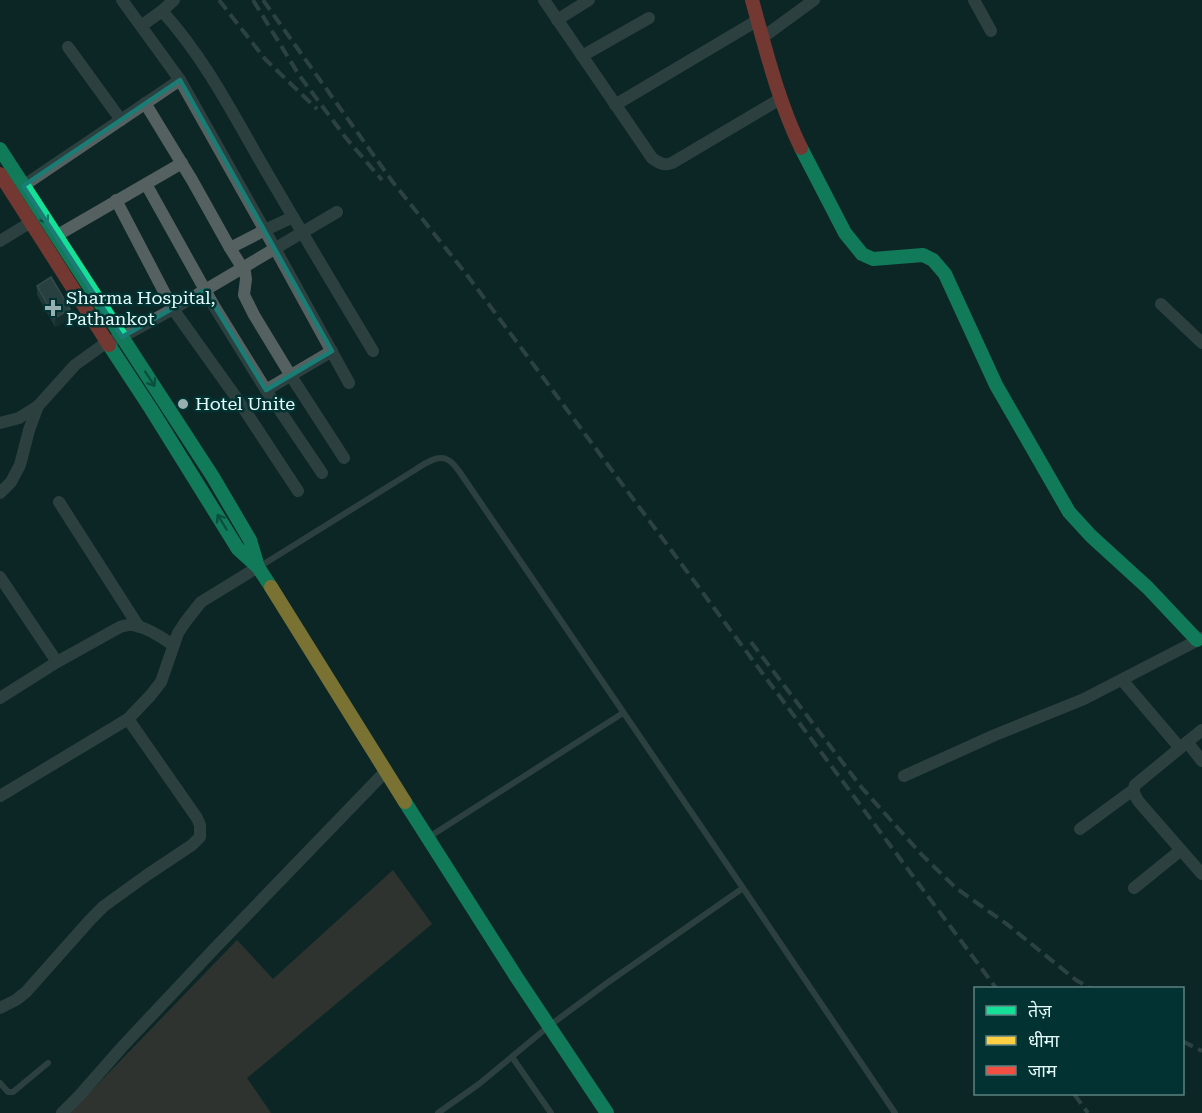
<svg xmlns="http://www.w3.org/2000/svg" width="1202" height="1113" viewBox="0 0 1202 1113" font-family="'Roboto Serif','Noto Sans Devanagari',serif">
	<rect width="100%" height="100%" fill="#0d2726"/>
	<path fill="#57443a" d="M393,870l39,54 -185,154 24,35h-201l167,-173 36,39z"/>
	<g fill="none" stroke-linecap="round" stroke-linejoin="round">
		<g stroke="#556161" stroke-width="6">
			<path d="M259,567l151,-94c10,-6 27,-20 38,-13 5,2 8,8 11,11l284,417 152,225"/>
			<path d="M429,837l194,-124"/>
			<path d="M512,1057l39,56"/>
			<path d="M0,1083l8,9h5l35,-29"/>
			<path d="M438,1113l41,-29 70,-58 58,-43 136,-95"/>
		</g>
		<g stroke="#556161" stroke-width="12">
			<path d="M122,0l58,80 97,172 72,131"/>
			<path d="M544,0l108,158c7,5 12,8 20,5l108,-64"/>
			<path d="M974,0l17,31"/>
			<path d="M162,11c43,47 72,105 104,160 35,60 71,120 107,180"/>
			<path d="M557,20l32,-20"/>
			<path d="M141,26l21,-15 12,-11"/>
			<path d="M762,38l52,-38"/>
			<path d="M68,47l53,73"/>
			<path d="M582,56l67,-38"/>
			<path d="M145,103l47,77 38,68 15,24 1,7 -2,16 10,20 37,61 53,82"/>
			<path d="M615,105l143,-85"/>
			<path d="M146,184l68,122 52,84 56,83"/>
			<path d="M23,186l157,-106"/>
			<path d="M116,200l57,109 65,91 60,91"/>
			<path d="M56,236l126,-73"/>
			<path d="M0,241l31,-19"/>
			<path d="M230,248l35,-18 28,-13"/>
			<path d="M1161,304l41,39"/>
			<path d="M266,390l66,-39"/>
			<path d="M0,423l19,-5 19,-12"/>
			<path d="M0,493l11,-11 9,-17 9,-35 9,-24 37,-41 32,-23 15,-5 51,-28 164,-97"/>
			<path d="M59,502l80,125"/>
			<path d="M0,577l57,85"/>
			<path d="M1122,680l58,68"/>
			<path d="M0,698l57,-36 63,-35c3,-1 6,-2 9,-2 13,-1 34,13 44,20"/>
			<path d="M1202,730l-67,55c-3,7 0,11 4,17l63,72"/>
			<path d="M1187,742l15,19"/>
			<path d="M904,776l91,-41 89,-36 118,-61"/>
			<path d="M0,796l128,-77 22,-23 11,-14 17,-49 8,-12 15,-19 57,-35"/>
			<path d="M1080,829l53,-39"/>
			<path d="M1134,888l47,-38"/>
			<path d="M0,1008l16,-8 10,-8 64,-72 14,-14 43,-31 45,-30 8,-8v-12l-3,-7 -69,-99"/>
			<path d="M62,1113l17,-17 44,-50 92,-98 170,-176"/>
		</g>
		<g stroke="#16e098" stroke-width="14">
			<path d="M801,148l44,85 17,21 11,5 50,-4 10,5 12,14 51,111 73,127 22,24 57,52 49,52"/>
			<path d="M0,149l213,328 37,63 8,27 13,20"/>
			<path d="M109,345l42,64 87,140 20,18"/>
			<path d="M405,802l112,176 90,135"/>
		</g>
		<path stroke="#ffcf43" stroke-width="14" d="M271,587l134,215"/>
		<g stroke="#f24e42" stroke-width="14">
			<path d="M752,0c14,50 26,101 49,148"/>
			<path d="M0,174l109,171"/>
		</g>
		<g stroke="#526262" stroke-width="4" stroke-dasharray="12 6" stroke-linecap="butt">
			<path d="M219,0l46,59 52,50"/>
			<path d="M253,0l46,75 47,63 36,42"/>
			<path d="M263,0l129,181 75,94 529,713"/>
			<path d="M751,642l111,146 60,67 34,33 52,37 68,55 14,8"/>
			<path d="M1182,1041l20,10"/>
			<path d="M1074,1094l14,19"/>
		</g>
	</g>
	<path fill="#394d4d" d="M37,286l33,33 -15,8 -18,-32z"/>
	<path fill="#203636" d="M70,309v10l-15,8v-9z"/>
	<path fill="#4b605f" stroke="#637878" stroke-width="1.5" d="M51,277l19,32 -15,9 -18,-32z"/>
	<defs><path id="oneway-shaft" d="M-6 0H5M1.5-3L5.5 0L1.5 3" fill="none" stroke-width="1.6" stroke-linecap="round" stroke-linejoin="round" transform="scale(1.5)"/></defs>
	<g stroke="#0b805f">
		<use href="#oneway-shaft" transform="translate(43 216) rotate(57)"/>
		<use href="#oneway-shaft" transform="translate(150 379) rotate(57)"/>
		<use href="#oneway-shaft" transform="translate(222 522) rotate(-121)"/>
	</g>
	<path d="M0 0H1202V1113H0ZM180,80l152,271 -66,39 -61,-100 -83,47 -99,-151z" fill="#0d2726" fill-opacity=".55" fill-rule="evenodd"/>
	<path fill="none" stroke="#1a7d75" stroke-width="4.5" stroke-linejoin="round" d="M180,80l152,271 -66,39 -61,-100 -83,47 -99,-151z"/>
	<g fill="#98b0af" stroke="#023231" stroke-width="2">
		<path d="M50 299h6v6h6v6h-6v6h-6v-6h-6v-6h6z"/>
		<circle cx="183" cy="404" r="6"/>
	</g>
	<g text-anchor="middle" stroke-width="5" stroke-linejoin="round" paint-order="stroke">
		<g font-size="18" fill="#e3faf9" stroke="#023231" text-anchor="start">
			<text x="66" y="304">Sharma Hospital,<tspan x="66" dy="21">Pathankot</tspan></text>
			<text x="195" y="410">Hotel Unite</text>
		</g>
	</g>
	<rect x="974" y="987" width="210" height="108" fill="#023231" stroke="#5c8281" stroke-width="1.5"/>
	<rect x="986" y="1006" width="30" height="9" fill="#16e098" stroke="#5c8281" stroke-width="1.5"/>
	<text x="1028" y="1017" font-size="18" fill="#e3faf9">तेज़</text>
	<rect x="986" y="1036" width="30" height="9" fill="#ffcf43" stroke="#5c8281" stroke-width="1.5"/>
	<text x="1028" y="1047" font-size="18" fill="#e3faf9">धीमा</text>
	<rect x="986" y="1066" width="30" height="9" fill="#f24e42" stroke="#5c8281" stroke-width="1.5"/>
	<text x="1028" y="1077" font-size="18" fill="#e3faf9">जाम</text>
</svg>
